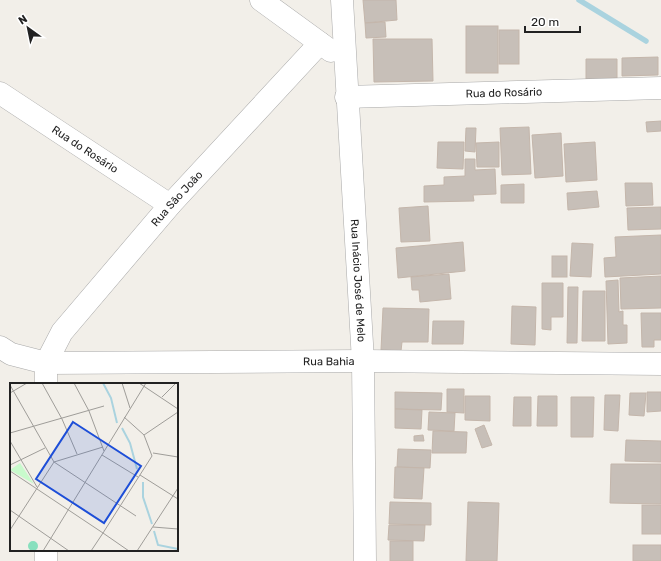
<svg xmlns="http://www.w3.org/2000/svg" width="661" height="561" viewBox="0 0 661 561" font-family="Rubik,sans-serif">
	<rect width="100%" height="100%" fill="#f2efe9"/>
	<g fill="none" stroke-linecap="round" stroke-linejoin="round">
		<path stroke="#aad3df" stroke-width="5.5" d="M579,0l67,41"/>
	</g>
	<g fill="#c7bfb8" stroke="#c4b6ab">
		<path d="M363,0h33l1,20 -32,3z"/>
		<path d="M385,22l1,15 -20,1 -1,-15z"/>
		<rect x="466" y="26" width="32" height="47"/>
		<rect x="499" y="30" width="20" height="34"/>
		<path d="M373,39h59l1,42 -59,1z"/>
		<path d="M658,57v18l-36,1v-18z"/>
		<path d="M586,59h31v19l-31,1z"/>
		<path d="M661,121v10l-14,1 -1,-10z"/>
		<path d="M529,127l2,47 -29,1 -2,-47z"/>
		<path d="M466,128h10l-1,24 -10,-1z"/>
		<path d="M561,133l2,43 -28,2 -3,-43z"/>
		<path d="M438,142h26l-1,27 -26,-1z"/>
		<path d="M499,142v25h-22l-1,-24z"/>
		<path d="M595,142l2,38 -31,2 -2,-38z"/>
		<path d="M465,159h10v11l20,-1 1,25 -23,1 1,6 -50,1v-16l20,-1v-8l21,-1z"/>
		<path d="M625,183h27l1,22 -27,1z"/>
		<path d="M524,184v19h-23v-18z"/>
		<path d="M597,191l2,16 -31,3 -1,-17z"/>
		<path d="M428,206l2,35 -29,1 -2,-34z"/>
		<path d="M661,207v22l-33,1 -1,-22z"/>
		<path d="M661,235v39l-56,3 -1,-19 12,-1 -1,-20z"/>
		<path d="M463,242l2,29 -67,7 -2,-30z"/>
		<path d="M572,243l21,1 -2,33 -21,-1z"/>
		<rect x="552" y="256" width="15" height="21"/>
		<path d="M449,274l2,25 -31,3 -1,-12h-7l-1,-13z"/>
		<path d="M661,276v32l-40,1 -1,-31z"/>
		<path d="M618,280l1,32 4,-1v14h4v18l-19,1 -2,-63z"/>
		<path d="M542,283h21v34h-12v13l-9,-1z"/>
		<path d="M568,287h10l-1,56h-10z"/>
		<path d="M583,291h22v50h-23z"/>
		<path d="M512,306l24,1 -1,38 -24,-1z"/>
		<path d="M383,308l46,1 -1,33h-26l-1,9 -20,-1z"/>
		<path d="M641,313h20v27h-7v7h-12z"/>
		<path d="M433,321h31l-1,23h-31z"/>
		<path d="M447,389h17v24l-17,-1z"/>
		<path d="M395,392l47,1 -1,17 -46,-1z"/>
		<path d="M647,392h14v19l-14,1z"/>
		<path d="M630,393h16l-2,23 -15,-1z"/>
		<path d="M605,395h15l-2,36 -14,-1z"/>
		<path d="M465,396h25v25l-25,-1z"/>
		<path d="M538,396h19v30h-20z"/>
		<path d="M514,397h17v29h-18z"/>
		<path d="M571,397h23l-1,40h-22z"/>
		<path d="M395,409l27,1 -1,19 -26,-1z"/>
		<path d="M429,412l26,1 -1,18 -26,-1z"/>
		<path d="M484,425l8,20 -10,3 -7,-19z"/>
		<path d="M433,431l34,1 -1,21h-34z"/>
		<path d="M423,435l1,6h-10v-5z"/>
		<path d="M626,440l35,1v21l-36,-1z"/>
		<path d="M398,449l33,1 -1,18 -33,-1z"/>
		<path d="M611,464h50v40l-51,-1z"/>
		<path d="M395,467l29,1 -2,31 -28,-1z"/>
		<path d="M390,502l41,1v22l-42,-1z"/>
		<path d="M468,502l31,1 -2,58h-31z"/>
		<rect x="642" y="505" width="19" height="29"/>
		<path d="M389,525h36l-1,16 -36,-1z"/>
		<rect x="390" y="541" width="23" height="20"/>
		<rect x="633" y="545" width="28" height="16"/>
	</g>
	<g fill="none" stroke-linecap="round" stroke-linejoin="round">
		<defs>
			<g id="minor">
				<path d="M261,0l70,51"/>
				<path id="s1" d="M342,0l21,361 2,200"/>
				<path id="s2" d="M0,93l170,112"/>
				<path id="s3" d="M346,97l315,-9"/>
				<path id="s4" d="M0,347l11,7 35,9 317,-2 298,3"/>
				<path id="s5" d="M46,384v-21l16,-31 108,-127 150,-162"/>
				<path d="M46,561v-11"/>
			</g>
		</defs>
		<use href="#minor" stroke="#a9a9a9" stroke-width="23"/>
		<use href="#minor" stroke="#fff" stroke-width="22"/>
	</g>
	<g text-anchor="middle" stroke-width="3.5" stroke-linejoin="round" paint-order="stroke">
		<g font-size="11" fill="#222" stroke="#fff">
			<text dy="4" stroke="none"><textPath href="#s3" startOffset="158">Rua do Rosário</textPath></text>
			<text dy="4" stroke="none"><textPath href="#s2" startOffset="102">Rua do Rosário</textPath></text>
			<text dy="4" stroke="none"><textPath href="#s5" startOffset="232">Rua São João</textPath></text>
			<text dy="4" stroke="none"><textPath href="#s1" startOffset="281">Rua Inácio José de Melo</textPath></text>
			<text dy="4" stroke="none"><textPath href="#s4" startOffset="332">Rua Bahia</textPath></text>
		</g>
	</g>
	<g transform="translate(10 383)">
		<rect width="168" height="168" fill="#f2efe9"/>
		<path d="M10,80l14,21 -24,-14z" fill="#c8facc"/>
		<path d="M18 163a5 5 0 1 1 10 0a5 5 0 1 1-10 0Z" fill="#88e0be"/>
		<path fill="none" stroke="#aad3df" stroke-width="2" d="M93,0l8,15 6,25M112,45l8,15 7,26M133,99v15l9,27M144,148l4,14 20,4"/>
		<path fill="none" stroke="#9f9d99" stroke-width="1" d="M32,0l20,36 15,35M64,0l15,28 15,40M112,0l8,25M129,0l39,26M0,2l44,77 82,54M0,10l17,-10M152,14l14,-14M0,50l94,-27M134,52l34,-23M0,58l27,46M143,70l25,4M92,72l36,22M44,79l49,-15M0,82l35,-17M0,88l93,62 49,-77 -8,-21 -20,-18M130,92l38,24M0,127l59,41M143,144l25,2M0,147l44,-68M33,168l103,-168M81,168l12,-18 26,18M127,168l41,-63"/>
		<path fill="#1d4ed8" fill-opacity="0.15" stroke="#1d4ed8" stroke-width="2" d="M63,39l68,44 -37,57 -68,-44z"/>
		<rect width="168" height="168" fill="none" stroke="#222" stroke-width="2"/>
	</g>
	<g transform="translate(28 28) rotate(327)" stroke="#ffffff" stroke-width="3" paint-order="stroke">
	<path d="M0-3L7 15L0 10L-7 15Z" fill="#222222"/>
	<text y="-6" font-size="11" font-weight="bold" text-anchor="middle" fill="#222222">N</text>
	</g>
	<path d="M525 26v6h55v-6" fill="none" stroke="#222222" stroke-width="2"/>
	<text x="531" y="26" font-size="12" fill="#222222" stroke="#ffffff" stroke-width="3" paint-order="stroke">20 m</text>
</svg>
